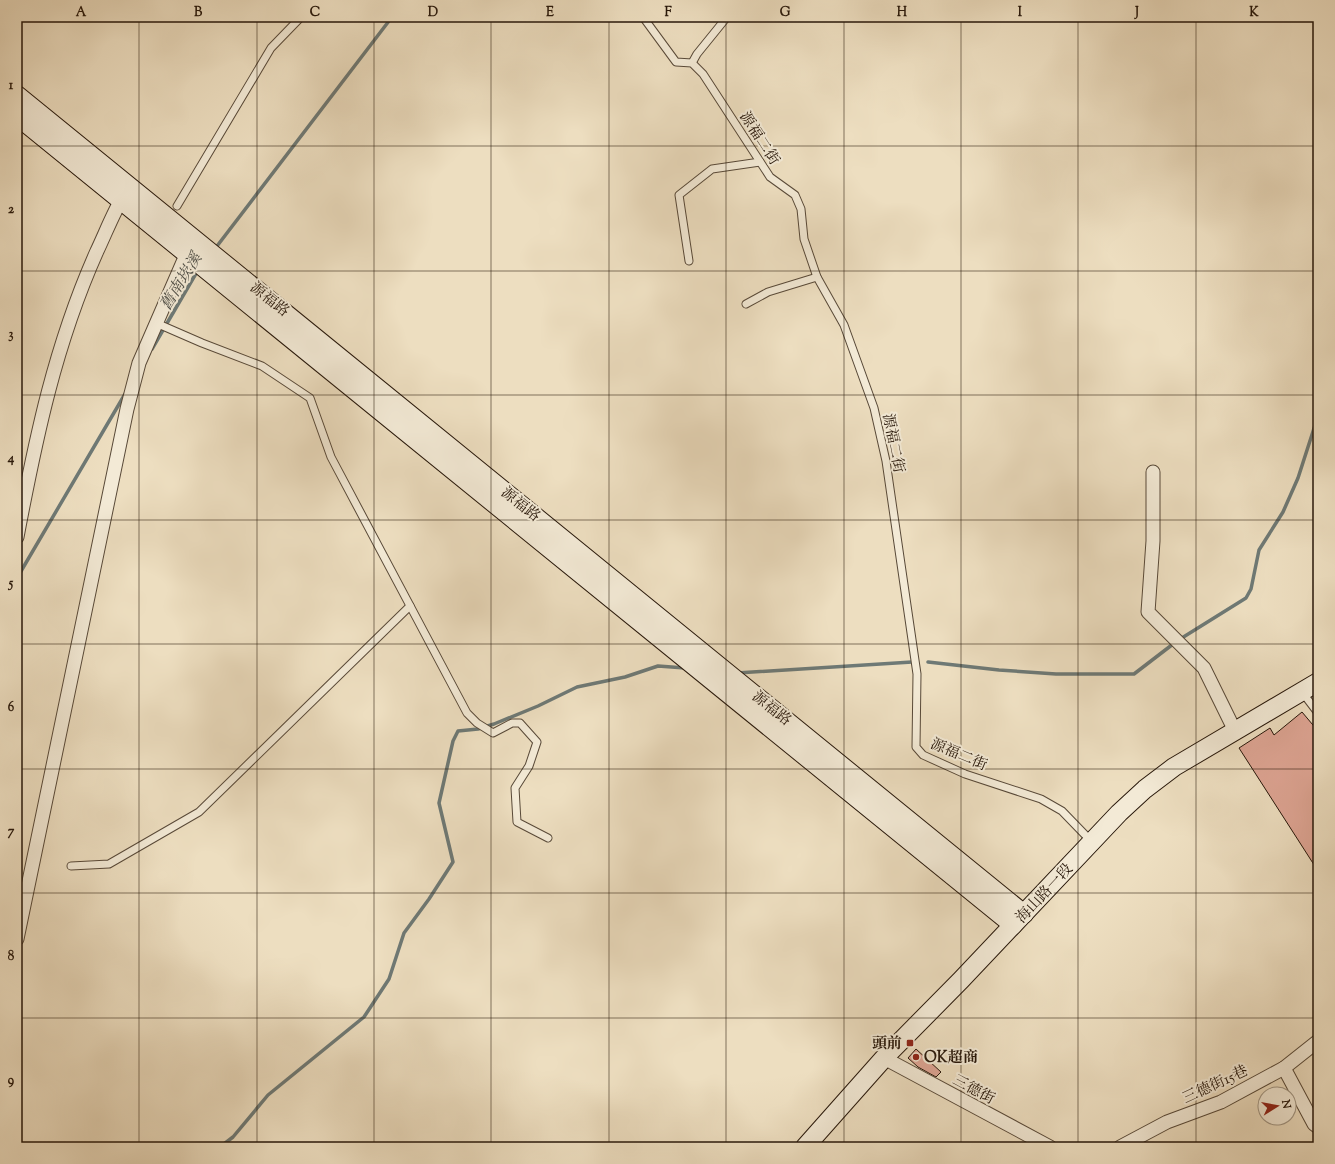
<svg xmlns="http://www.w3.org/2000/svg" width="1335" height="1164" viewBox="0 0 1335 1164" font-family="'Sorts Mill Goudy','Noto Serif TC',serif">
	<rect width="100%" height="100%" fill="#eddec0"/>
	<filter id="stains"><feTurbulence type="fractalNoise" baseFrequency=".005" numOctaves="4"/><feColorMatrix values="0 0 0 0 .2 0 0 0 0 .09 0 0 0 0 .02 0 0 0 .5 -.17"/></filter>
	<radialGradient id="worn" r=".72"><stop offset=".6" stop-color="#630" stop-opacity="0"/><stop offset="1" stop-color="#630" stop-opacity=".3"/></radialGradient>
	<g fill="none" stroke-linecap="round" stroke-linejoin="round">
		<g stroke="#6e7975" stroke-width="3.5">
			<path d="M214,250l178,-233"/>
			<path d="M152,349l46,-79"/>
			<path d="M17,578l108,-184"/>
			<path d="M928,662l71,8 57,4h78l43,-33 69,-43 5,-9 8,-39 24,-38 15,-34 20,-62"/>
			<path d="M737,673l175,-11"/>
			<path d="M220,1147l13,-10 35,-42 96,-78 25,-38 15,-46 25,-34 24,-37 -14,-59 14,-62 5,-10 20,-2 16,-5 44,-18 39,-19 48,-10 33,-11 27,2"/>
		</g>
	</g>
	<g fill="#dea594" stroke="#27170a">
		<path d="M1302,712l16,19v140l-79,-123 31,-20 4,7z"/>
		<path d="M916,1049l25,23 -5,5 -18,-10 -10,-9z"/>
	</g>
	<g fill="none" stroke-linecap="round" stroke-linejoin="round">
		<defs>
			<g id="lane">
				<path d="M643,17l33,45 16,1 11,11 67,103 25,18 6,14 3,30 13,38 27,48 30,83 12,53 31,213 -1,73 7,8 42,19 76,25 21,12 30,31"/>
				<path d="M692,63l5,-9 30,-37"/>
				<path d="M177,206l94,-158 30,-31"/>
				<path d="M689,261l-10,-66 33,-26 48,-7"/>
				<path d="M746,304l22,-12 49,-15"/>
				<path d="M156,323l46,20 60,23 48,32 21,59 136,256 10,10 16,10 19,-10h8l17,19 -8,24 -14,22 2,34 31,16"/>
				<path d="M1302,692l16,21"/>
				<path d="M71,866l38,-2 90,-52 211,-206"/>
			</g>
			<g id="street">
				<path d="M1153,472v69l-5,71 56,56 31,63"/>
				<path d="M17,537c19,-100 38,-192 80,-286 9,-19 17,-40 28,-58"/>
				<path d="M17,939l110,-530 12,-46 51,-117"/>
				<path d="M884,1058l166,89"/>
				<path d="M1284,1068l30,56 4,3"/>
				<path d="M1120,1147l47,-25 54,-20 63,-34 34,-27"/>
			</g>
			<g id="secondary">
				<path d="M17,95l1007,819"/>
				<path d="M17,116l996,809"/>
				<path d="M805,1147l79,-89 77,-78 158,-167 26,-24 29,-22 144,-85"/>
			</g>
		</defs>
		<use href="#lane" stroke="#584938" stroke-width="9"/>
		<use href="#street" stroke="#584938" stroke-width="15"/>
		<use href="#secondary" stroke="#27170a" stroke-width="20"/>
		<use href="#lane" stroke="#f3ead6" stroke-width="7"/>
		<use href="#street" stroke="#f3ead6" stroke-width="13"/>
		<use href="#secondary" stroke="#f3ead6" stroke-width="18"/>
	</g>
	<path fill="none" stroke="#27170a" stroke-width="1" stroke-opacity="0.55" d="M139,17v1130M257,17v1130M374,17v1130M491,17v1130M609,17v1130M726,17v1130M844,17v1130M961,17v1130M1078,17v1130M1196,17v1130M17,146h1301M17,271h1301M17,395h1301M17,520h1301M17,644h1301M17,769h1301M17,893h1301M17,1018h1301"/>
	<g fill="#8f2418" stroke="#f3ead6" stroke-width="1.5">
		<rect x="906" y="1039" width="8" height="8" rx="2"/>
		<circle cx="916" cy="1057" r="4"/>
	</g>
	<g text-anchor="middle" stroke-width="4" stroke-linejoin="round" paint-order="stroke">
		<g font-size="15" fill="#27170a" stroke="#f3ead6">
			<text transform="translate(760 138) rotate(57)" y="5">源福二街</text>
			<text transform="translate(270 299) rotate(39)" y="5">源福路</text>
			<text transform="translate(894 443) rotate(79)" y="5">源福二街</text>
			<text transform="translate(521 504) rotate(39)" y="5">源福路</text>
			<text transform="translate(772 708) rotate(39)" y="5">源福路</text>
			<text transform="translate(959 754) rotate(23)" y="5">源福二街</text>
			<text transform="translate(1044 893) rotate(-47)" y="5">海山路一段</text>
			<text transform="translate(1215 1084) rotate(-25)" y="5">三德街15巷</text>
			<text transform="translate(974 1089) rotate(28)" y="5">三德街</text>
		</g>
		<g font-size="15" font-weight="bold" fill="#27170a" stroke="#f3ead6" text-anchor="end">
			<text x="902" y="1048">頭前</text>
			<text x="924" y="1062" text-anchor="start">OK超商</text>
		</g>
		<g font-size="16" font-style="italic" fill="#505048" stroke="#f3ead6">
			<text transform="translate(180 281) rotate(-58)" y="6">舊南崁溪</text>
		</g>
	</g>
	<rect width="1335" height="1164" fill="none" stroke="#eddec0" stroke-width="44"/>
	<g transform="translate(1277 1106) rotate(79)"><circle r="19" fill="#f3ead6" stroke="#a19684"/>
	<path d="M0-3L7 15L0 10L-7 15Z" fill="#8f2418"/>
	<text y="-6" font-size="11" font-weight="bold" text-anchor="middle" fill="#27170a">N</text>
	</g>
	<rect x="22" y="22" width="1291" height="1120" fill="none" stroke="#27170a" stroke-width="1.5"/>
	<g font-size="13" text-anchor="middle" font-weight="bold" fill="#27170a">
		<text x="81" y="16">A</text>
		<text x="198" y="16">B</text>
		<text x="315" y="16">C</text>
		<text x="433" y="16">D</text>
		<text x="550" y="16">E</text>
		<text x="668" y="16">F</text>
		<text x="785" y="16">G</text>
		<text x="902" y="16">H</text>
		<text x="1020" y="16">I</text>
		<text x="1137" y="16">J</text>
		<text x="1254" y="16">K</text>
		<text x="11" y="89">1</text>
		<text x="11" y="213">2</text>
		<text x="11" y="338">3</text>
		<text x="11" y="462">4</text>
		<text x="11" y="587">5</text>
		<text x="11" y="711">6</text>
		<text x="11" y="835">7</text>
		<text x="11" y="960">8</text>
		<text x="11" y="1084">9</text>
	</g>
	<rect width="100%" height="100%" filter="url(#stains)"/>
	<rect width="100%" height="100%" fill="url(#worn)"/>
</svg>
